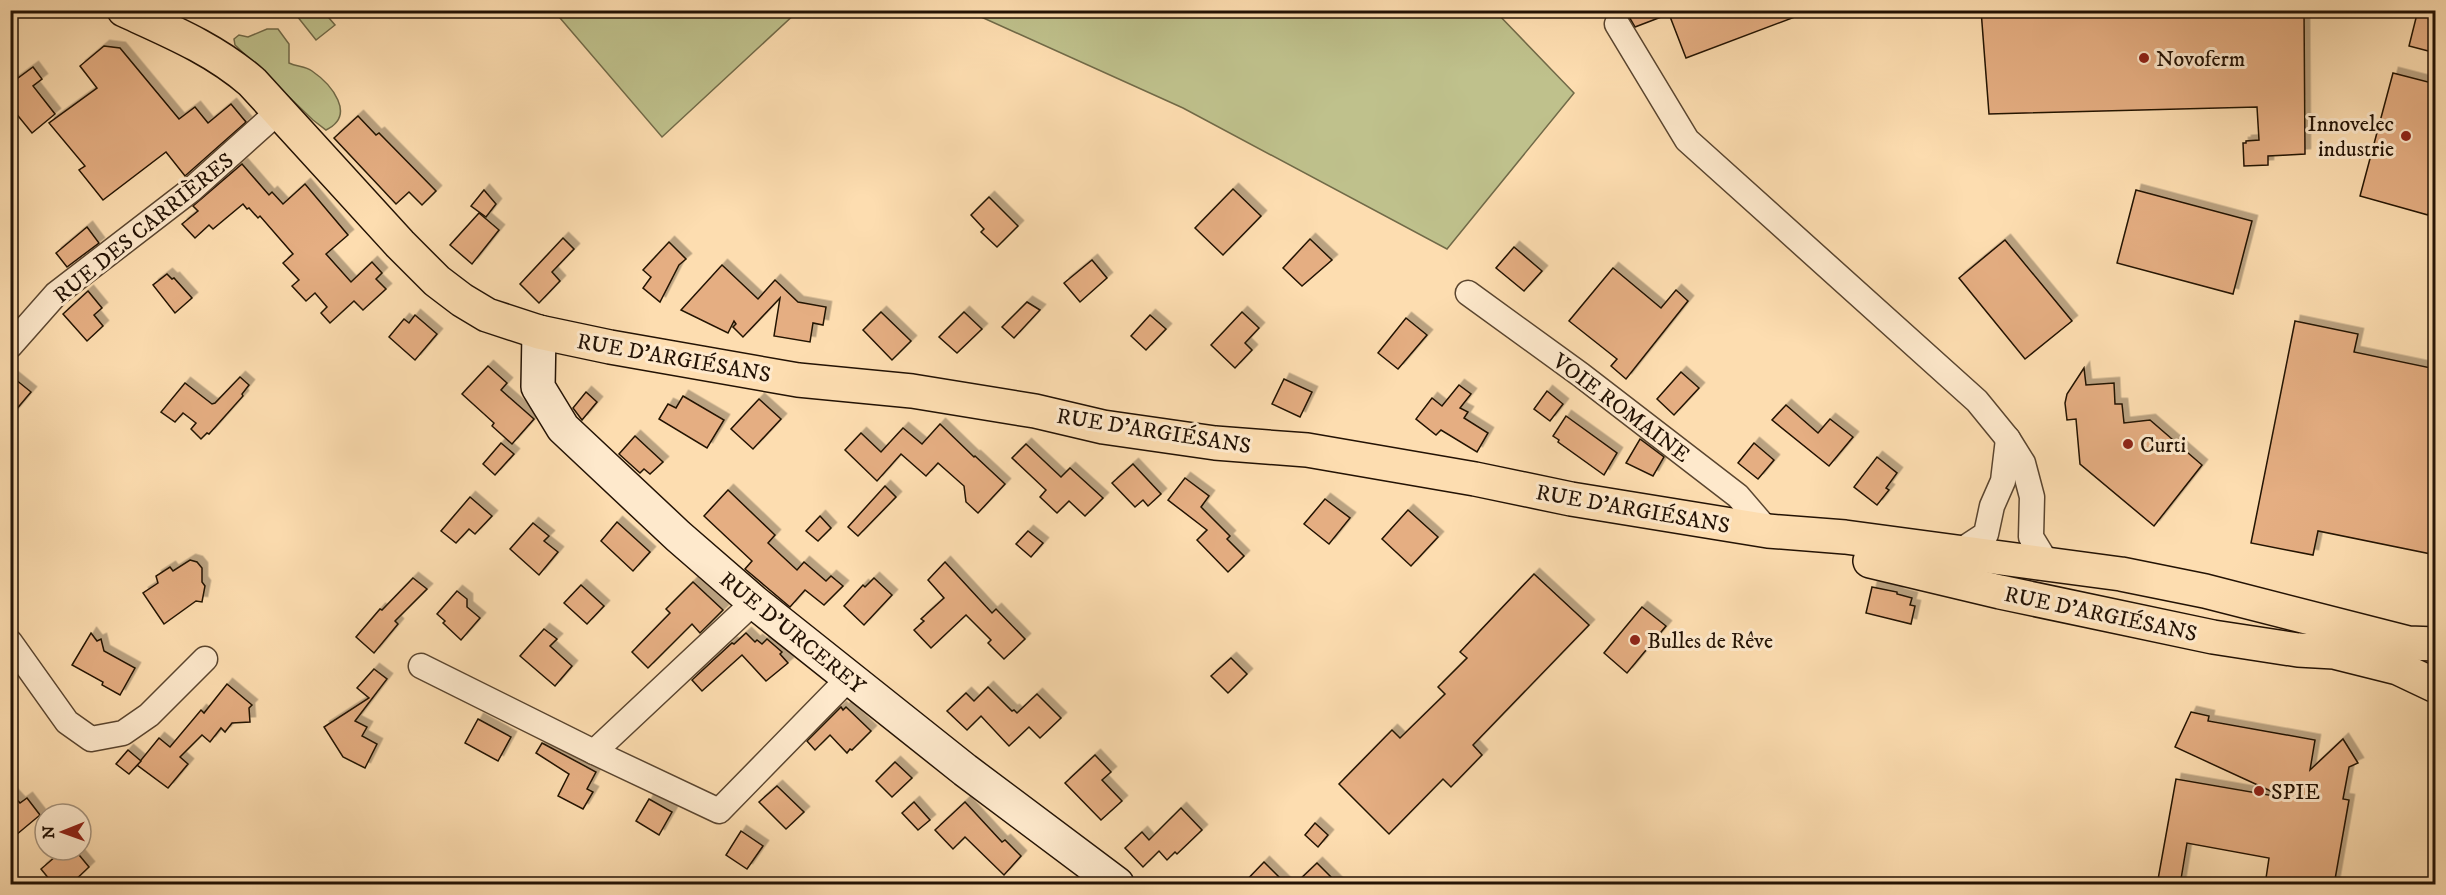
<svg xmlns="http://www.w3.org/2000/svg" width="2446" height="895" viewBox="0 0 2446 895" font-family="'IM FELL DW Pica',serif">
	<defs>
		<filter id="shadow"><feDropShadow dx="5.5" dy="-5.5" stdDeviation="0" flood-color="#0004"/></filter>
	</defs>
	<rect width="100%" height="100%" fill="#fdddb0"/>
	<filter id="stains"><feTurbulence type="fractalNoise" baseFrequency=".00333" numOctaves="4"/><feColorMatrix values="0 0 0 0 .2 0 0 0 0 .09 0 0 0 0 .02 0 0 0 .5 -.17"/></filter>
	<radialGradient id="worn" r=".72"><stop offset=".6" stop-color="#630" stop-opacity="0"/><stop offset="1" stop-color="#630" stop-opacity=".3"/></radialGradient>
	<g fill="#bfc18c" stroke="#716a48" stroke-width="1.5">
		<path d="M293,11h30l12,14 -19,15z"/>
		<path d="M554,11h244l-136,126z"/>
		<path d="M968,11h527l79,82 -127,156 -264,-141z"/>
		<path d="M267,29h11l11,15v19c8,4 16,3 23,8 19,13 45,44 14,59l-13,-10 -78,-75 -1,-6 5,-4 9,2z"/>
	</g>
	<g fill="#e5ae82" stroke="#231204" stroke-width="1.5" filter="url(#shadow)">
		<path d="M1625,10h183v2l-122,46 -17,-44 -34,13z"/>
		<path d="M1981,10h323l1,144 -37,2v9l-24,1 -1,-23h3v-2l13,-1 -2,-33 -268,7z"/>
		<path d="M2418,10h18v43l-27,-7z"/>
		<path d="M104,46l16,2 59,71 16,-12 13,16 23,-19 15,18 -61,54 -19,-24 -63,48 -24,-30 6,-4 -36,-43 48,-35 -17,-22z"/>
		<path d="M33,67l9,12 -9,7 22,28 -23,19 -22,-27v-22z"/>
		<path d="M2393,73l43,11v104l-8,27 -68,-19z"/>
		<path d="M358,116l18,19 3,-2 57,58 -14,14 -13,-13 -13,12 -62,-66z"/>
		<path d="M242,164l27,31 3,-3 11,12 22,-20 43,51 -22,19 25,28 21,-20 10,11 -6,6 10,10 -23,21 -9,-9 -24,22 -9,-10 6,-6 -12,-14 -9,8 -14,-15 7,-6 -16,-17 10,-9 -33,-38 -2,2 -9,-10 -2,1 -4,-5 -30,25 -4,-4 -14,13 -13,-14 16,-13 -5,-5z"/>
		<path d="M1233,189l28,27 -38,39 -28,-27z"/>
		<path d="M484,190l12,14 -10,13 -15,-11z"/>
		<path d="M2136,190l116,31 -19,73 -116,-31z"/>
		<path d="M989,197l29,29 -21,21 -16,-15 3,-3 -13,-14z"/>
		<path d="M479,213l20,17 -27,34 -22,-19z"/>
		<path d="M87,227l12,16 -32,24 -11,-14z"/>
		<path d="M563,238l11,11 -22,23 8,9 -21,22 -19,-19z"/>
		<path d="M1310,239l22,21 -30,26 -19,-18z"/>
		<path d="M2005,240l67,81 -47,38 -66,-81z"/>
		<path d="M669,242l17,17 -7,6 -19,37 -17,-14 8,-11 -8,-7z"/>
		<path d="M1514,247l28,24 -18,20 -28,-23z"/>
		<path d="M1092,260l15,18 -27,24 -16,-19z"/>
		<path d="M722,265l36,34 17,-19 23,22 28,5 -3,18 -10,-2 -3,19 -36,-6 6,-38 -37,39 -10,-10 3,-3 -2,-3 -6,12 -47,-23z"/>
		<path d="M1613,268l48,40 15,-18 12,11 -62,78 -15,-13 6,-7 -48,-38z"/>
		<path d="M167,274l5,5 2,-1 18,20 -17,15 -22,-28z"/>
		<path d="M88,291l14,17 -8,7 9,11 -16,15 -24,-27z"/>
		<path d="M1027,302l13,8 -26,28 -12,-11z"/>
		<path d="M881,312l30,29 -19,19 -29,-30z"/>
		<path d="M964,312l18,17 -25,24 -18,-16z"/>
		<path d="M1242,312l17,16 -14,15 7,7 -17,18 -24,-23z"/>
		<path d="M415,315l22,19 -22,26 -26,-23 15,-18 5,4z"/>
		<path d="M1150,315l16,14 -20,21 -15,-14z"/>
		<path d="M1406,318l21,17 -29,34 -20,-16z"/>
		<path d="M2295,321l63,13 -4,18 82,17v186l-118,-24 -5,24 -62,-12z"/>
		<path d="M488,366l19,17 -6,7 33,29 -22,25 -20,-18 2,-3 -32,-29z"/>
		<path d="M2084,368l2,17 28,-2 1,21h7l2,19 26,-3 52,45 -48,61 -74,-62 -4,-45 -9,1 -2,-17 2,-9z"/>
		<path d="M1681,372l18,16 -25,27 -17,-16z"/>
		<path d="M10,375l21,17 -21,25z"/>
		<path d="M240,377l9,8 -7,9 1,2 -34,38 -2,-1 -6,6 -10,-10 5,-6 -13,-10 -8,9 -14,-10 24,-29 27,21 3,-1z"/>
		<path d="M1284,379l28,13 -12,25 -28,-13z"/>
		<path d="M1459,385l12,9 -11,14 8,4 -4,6 24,15 -11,19 -36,-22 -5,5 -20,-16 16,-21 10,8z"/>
		<path d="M1547,391l16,13 -13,17 -16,-12z"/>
		<path d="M586,392l11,10 -15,18 -9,-12z"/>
		<path d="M683,396l41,24 -17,28 -48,-29 9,-15 8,4z"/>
		<path d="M759,399l22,20 -28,30 -22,-20z"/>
		<path d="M1786,405l32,28 12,-14 23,18 -24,29 -57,-46z"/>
		<path d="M1566,416l51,37 -13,22 -46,-33 1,-2 -6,-4z"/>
		<path d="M940,424l34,33 1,-1 30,28 -27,29 -12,-11 -2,-16 -26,-23 -12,13 -25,-22 -24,27 -32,-31 16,-17 20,19 22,-24 19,16z"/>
		<path d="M635,436l28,26 -13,12 -6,-5 -4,4 -21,-19z"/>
		<path d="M1640,439l24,18 -11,19 -27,-13z"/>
		<path d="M501,443l13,11 -19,21 -12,-11z"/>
		<path d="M1754,443l20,17 -16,19 -20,-16z"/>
		<path d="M1026,444l35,33 9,-9 33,30 -18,18 -16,-15 -12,12 -17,-16 6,-7 -34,-32z"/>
		<path d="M1877,457l20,16 -11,15 3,2 -12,15 -23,-18z"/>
		<path d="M1133,464l28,30 -13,12 -5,-6 -8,7 -23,-24z"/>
		<path d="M1185,478l24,18 -8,11 29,29 -3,3 17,17 -16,16 -31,-32 10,-10 -39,-30z"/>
		<path d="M885,486l11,11 -38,39 -10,-9z"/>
		<path d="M728,490l47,45 -7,8 29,27 7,-8 22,19 5,-5 12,10 -19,19 -19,-15 -15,17 -45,-38 7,-8 -48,-45z"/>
		<path d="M470,497l22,19 -17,18 -6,-5 -13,14 -15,-12z"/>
		<path d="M1325,499l25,19 -21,26 -25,-20z"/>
		<path d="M1408,510l30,27 -27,29 -29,-27z"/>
		<path d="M820,516l11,12 -13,13 -12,-10z"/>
		<path d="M617,522l33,30 -17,19 -32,-30z"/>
		<path d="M533,523l16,13 -5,5 14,11 -19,23 -29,-26z"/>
		<path d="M1028,531l15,12 -12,14 -15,-13z"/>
		<path d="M190,560l7,2 5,6v14l3,4 -3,16 -6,-1 -32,23 -21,-31 15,-10 -2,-7 14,-9 3,4z"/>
		<path d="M945,562l47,51 4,-4 29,30 -21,20 -16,-16 3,-3 -25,-25 -35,33 -17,-18 10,-9 -3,-2 23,-21 -16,-18z"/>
		<path d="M1534,574l55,51 -116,120 9,10 -31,32 -8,-8 -54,55 -50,-50 53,-54 8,8 45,-44 -7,-7 29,-29 -7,-6z"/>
		<path d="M413,578l14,11 -32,32 3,3 -24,29 -18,-16 24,-28 2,1z"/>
		<path d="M874,578l18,17 -28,30 -20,-19 19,-21 2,2z"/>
		<path d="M693,582l30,28 -23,23 -8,-9 -44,44 -16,-16 38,-39 -4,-4z"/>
		<path d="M581,585l23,21 -17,18 -23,-21z"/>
		<path d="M1872,587l25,5v2l15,4 -2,7 5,1 -4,18 -45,-11z"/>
		<path d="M457,591l10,8v8l13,11 -19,22 -18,-17 2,-2 -8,-7z"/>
		<path d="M1642,607l24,19 -39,47 -23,-20z"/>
		<path d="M544,629l13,10 -7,7 22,20 -17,20 -35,-30z"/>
		<path d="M91,633l6,8 4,-2 3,12 31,17 -15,27 -18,-10 1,-3 -31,-17z"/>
		<path d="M746,633l9,9 2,-2 5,4 5,-5 15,13 -2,2 8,9 -22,18 -24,-26 -40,36 -10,-11 40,-37 2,1z"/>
		<path d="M1231,658l16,16 -19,19 -17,-17z"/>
		<path d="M374,669l13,10 -32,42 12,6 -5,9 15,8 -12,24 -22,-11 -19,-30 45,-29 -12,-10z"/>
		<path d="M227,684l25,21 -3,3 1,14 -18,1 -7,9 -4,-4 -11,14 -8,-7 -22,22 8,7 -20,24 -31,-23 22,-27 11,9 31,-37 3,3z"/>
		<path d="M988,687l24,24 2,-1 3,3 20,-19 24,24 -21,20 -11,-11 -20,19 -28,-30 -14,14 -20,-19 19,-18 8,8z"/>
		<path d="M841,707l2,3 3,-3 25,24 -19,19 -2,-1 -3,4 -17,-18 -15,15 -8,-9z"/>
		<path d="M2191,712l18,4 -1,5 107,19 -5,30 33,-31 15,24 -9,4 -6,32 6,1 -15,85h-69l4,-27 -82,-15 -7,42h-23l19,-106 98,17 1,-3 -100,-46z"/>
		<path d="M478,719l33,18 -13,24 -33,-18z"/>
		<path d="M542,743l54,29 -9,17 6,3 -10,17 -25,-13 11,-22 -33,-21z"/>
		<path d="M128,750l13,11 -12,13 -13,-10z"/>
		<path d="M1095,755l16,17 -9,8 20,21 -21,19 -36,-37z"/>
		<path d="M895,762l17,16 -20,19 -16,-16z"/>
		<path d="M777,786l27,26 -18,17 -27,-27z"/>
		<path d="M10,792l10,11 7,-5 13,17 -30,25z"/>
		<path d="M649,799l23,13 -13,23 -23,-14z"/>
		<path d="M914,802l16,18 -12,10 -16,-17z"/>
		<path d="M965,802l37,40 3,-2 16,16 -17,19 -39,-38 -12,12 -18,-19z"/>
		<path d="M1181,808l21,22 -25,24 -2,-2 -8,8 -8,-9 -16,16 -18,-19 17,-16 7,8z"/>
		<path d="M1315,823l13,12 -10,12 -13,-12z"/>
		<path d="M741,831l22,15 -16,23 -21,-14z"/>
		<path d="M63,850h12l14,17 -19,18h-16l-13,-16z"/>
		<path d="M1264,862l23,23h-45z"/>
		<path d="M1317,863l22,22h-45z"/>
	</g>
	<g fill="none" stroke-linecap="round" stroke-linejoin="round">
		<defs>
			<g id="street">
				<path d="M1617,24l70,116 290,261 31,38 15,24 9,34 -1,40 17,28"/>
				<path d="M1468,293l113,82 157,121 30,35"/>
				<path d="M10,346l46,-52 135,-104 88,-79"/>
				<path d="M1957,553l29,-19 6,-28 11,-25 5,-42"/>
				<path d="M10,642l57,80 24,17 32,-6 26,-18 56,-56"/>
				<path d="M421,666l173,86 125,59 130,-133"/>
				<path d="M594,752l160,-150"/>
			</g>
			<path id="secondary" d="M539,332l-1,55 25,41 115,108 76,66 211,168 152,114"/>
			<g id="primary">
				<path d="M124,10c46,21 90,39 128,72l148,162 37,37 25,19 25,15 52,17 71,15 188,33 114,11 123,20 68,16 112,16 92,7 168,29 96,20 197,32 77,6 276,37 84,17 203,52 28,1"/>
				<path d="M1870,561l130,31 213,45 85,13 36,2 64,16 38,18"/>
			</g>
		</defs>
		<use href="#street" stroke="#5a452f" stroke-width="27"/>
		<use href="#secondary" stroke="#231204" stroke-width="36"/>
		<use href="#primary" stroke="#231204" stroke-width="36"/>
		<use href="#street" stroke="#fee9cc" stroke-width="24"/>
		<use href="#secondary" stroke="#fee9cc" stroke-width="33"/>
		<use href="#primary" stroke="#fdddb0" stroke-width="33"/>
	</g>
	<g fill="#8f2418" stroke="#fee9cc" stroke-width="2">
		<circle cx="2144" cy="58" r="6"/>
		<circle cx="2406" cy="136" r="6"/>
		<circle cx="2128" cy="444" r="6"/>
		<circle cx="1635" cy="640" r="6"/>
		<circle cx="2259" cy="791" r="6"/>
	</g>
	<g text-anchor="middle" stroke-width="6" stroke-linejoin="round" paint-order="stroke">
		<g font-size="22" fill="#231204" stroke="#fee9cc" text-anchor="start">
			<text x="2156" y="66">Novoferm</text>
			<text x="2394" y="131" text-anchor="end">Innovelec<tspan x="2394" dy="25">industrie</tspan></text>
			<text x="2140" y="452">Curti</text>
			<text x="1647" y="648">Bulles de Rêve</text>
			<text x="2271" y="799">SPIE</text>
		</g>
		<g font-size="22" fill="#231204" stroke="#fee9cc">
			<text transform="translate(143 227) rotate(-39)" y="8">RUE DES CARRIÈRES</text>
			<text transform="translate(674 357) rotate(10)" y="8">RUE D'ARGIÉSANS</text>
			<text transform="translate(1622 407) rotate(37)" y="8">VOIE ROMAINE</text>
			<text transform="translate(1154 430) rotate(9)" y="8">RUE D'ARGIÉSANS</text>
			<text transform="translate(1633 508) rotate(10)" y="8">RUE D'ARGIÉSANS</text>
			<text transform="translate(2101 613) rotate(12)" y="8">RUE D'ARGIÉSANS</text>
			<text transform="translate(793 632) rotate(39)" y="8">RUE D'URCEREY</text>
		</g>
	</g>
	<rect width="2446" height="895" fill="none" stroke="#fdddb0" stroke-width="36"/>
	<rect x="12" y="12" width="2422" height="871" fill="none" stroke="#231204" stroke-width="3"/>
	<rect x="18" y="18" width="2410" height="859" fill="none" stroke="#231204" stroke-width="1.5"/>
	<g transform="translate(63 832) rotate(269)"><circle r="28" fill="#fee9cc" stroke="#a6937c" stroke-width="1.5"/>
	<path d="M0-4.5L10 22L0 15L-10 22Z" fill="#8f2418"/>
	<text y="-9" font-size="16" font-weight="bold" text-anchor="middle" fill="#231204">N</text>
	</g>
	<rect width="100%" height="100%" filter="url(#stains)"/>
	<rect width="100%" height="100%" fill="url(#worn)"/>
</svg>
